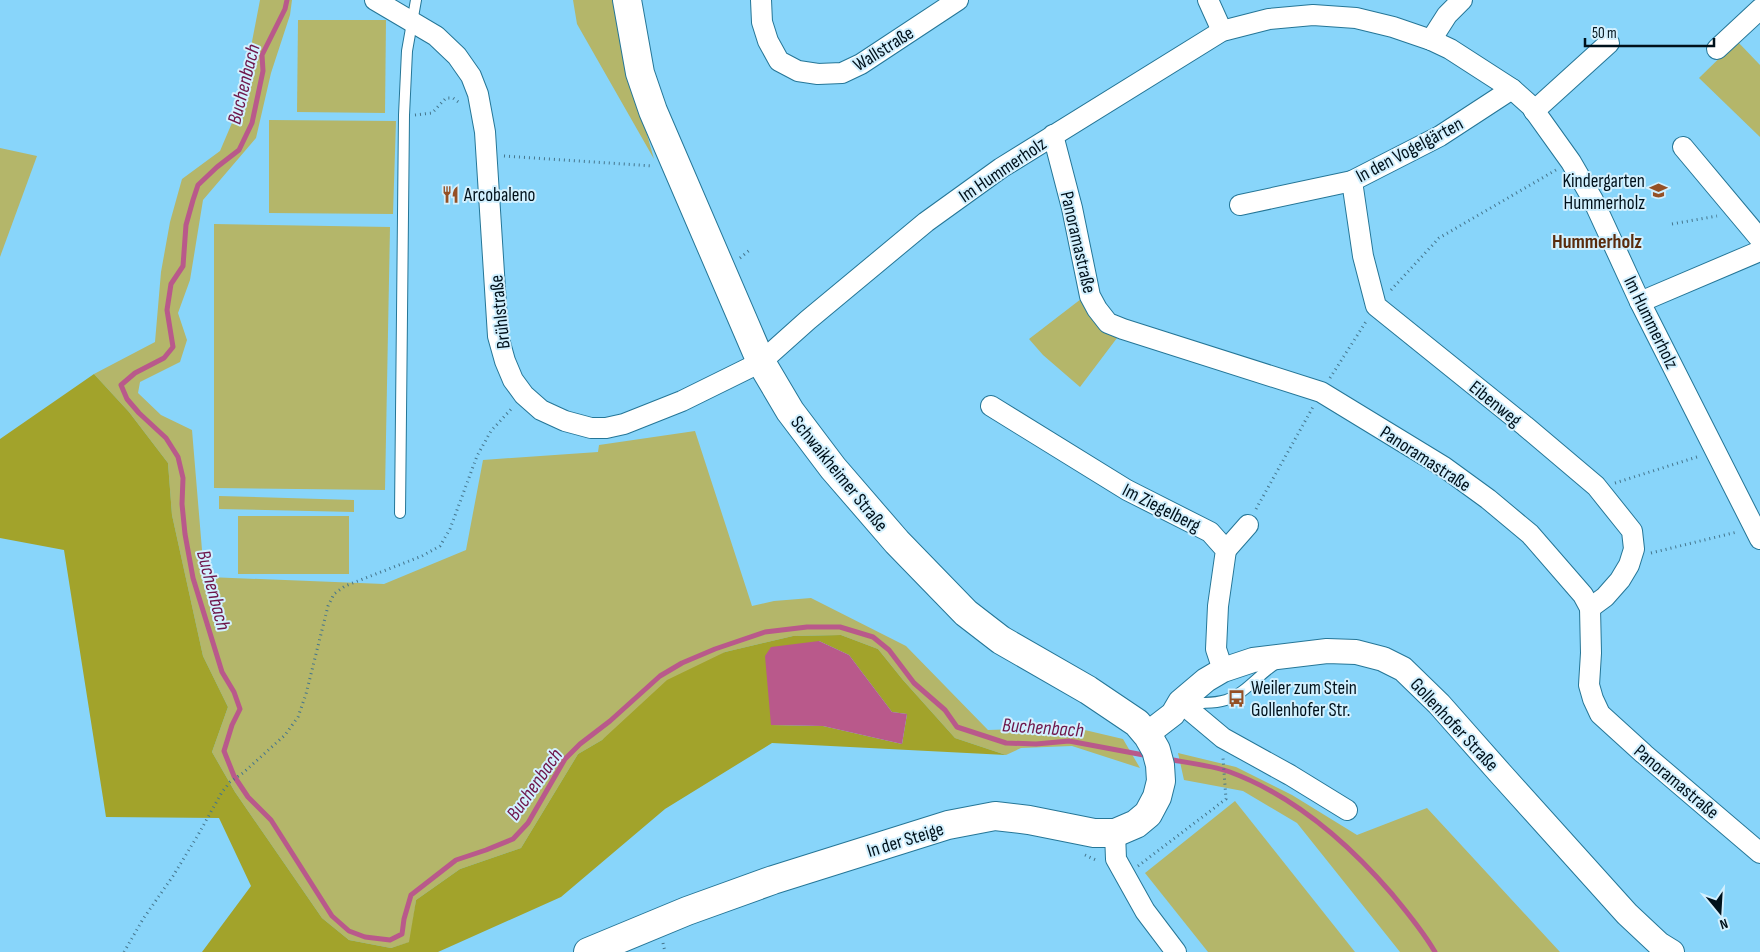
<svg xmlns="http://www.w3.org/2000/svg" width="1760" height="952" viewBox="0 0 1760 952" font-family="'Sofia Sans Condensed',sans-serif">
	<rect width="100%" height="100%" fill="#88d5fa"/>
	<g fill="#b4b66a">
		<path d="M260,0h32l-2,15 -19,58 -15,65 -53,62 -13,80 -12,33 9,27 -7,22 -40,20 -2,11 23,22 31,15 10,120 6,27 176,7 82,-34 17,-90 115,-8 1,-7 96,-14 57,175 22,-5 37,-3 95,48 82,84 84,-3 51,12 17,29 -68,-22 -51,2 -15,7 -51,-17 -52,-58 -25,-31 -37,-14 -48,1 -68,16 -123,88 -24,14 -57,94 -61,21 -44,31 -6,42 -19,6 -42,-8 -27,-22 -87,-126 -23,-40 16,-45 -25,-51 -31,-141 -4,-52 -39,-51 -35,-38 61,-32 6,-70 9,-50 12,-43 38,-28 20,-47z"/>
		<path d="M573,0h44l10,65 27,94 -77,-135z"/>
		<path d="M298,20h88l-1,93 -88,-1z"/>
		<path d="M1737,41l23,24v72l-61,-59z"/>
		<path d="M269,120l127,1 -3,93 -124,-1z"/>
		<path d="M0,148l37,8 -37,101z"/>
		<path d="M214,224l176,3 -5,263 -171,-2z"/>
		<path d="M1081,299l26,33 10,6 -37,49 -37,-32 -14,-16z"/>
		<path d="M219,496l135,4v12l-135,-3z"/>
		<rect x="238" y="516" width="111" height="58"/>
		<path d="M1178,753l58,14 56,28 65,40 70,-27 133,144h-160l-103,-129 -54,-32 -59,-11z"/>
		<path d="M1235,801l120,151h-147l-63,-79z"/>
	</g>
	<path fill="#a2a32b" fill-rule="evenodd" d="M94,374l35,38 39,51 4,52 31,141 25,51 -16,45 23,40 87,126 27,22 42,8 18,-6 7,-42 44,-31 61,-21 57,-94 24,-14 65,-60 58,-28 68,-16 48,-1 37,14 25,31 52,58 51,17 -234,-12 -107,66 -104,88 -123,55h-236l49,-66 -32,-68 -113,-1 -42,-267 -64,-12v-99zM819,641l30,14 43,57 15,2 -5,30 -79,-18 -52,-1z"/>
	<path fill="#b9598b" d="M819,641l30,14 43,57 15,2 -5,30 -79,-18 -52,-1 -6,-69 6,-9z"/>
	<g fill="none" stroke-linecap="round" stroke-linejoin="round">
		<g stroke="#b9598b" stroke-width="5">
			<path d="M287,0l-2,9 -23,46 1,16 -11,52 -13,27 -22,17 -19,18 -5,15 -7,25 -3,41 -12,18 -4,26 6,37 -9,11 -29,15 -14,12 6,14 12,14 27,25 12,19 5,21 -1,26 3,30 8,44 29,94 12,20 6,17 -8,16 -8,26 10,25 14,21 23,23 61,96 17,15 16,6 25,3 12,-6 2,-15 7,-24 45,-35 30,-10 27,-11 15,-16 37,-64 15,-15 30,-23 50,-45 22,-13 33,-14 50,-17 42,-5h33l33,10 16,13 25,33 31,27 12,17 49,16 30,1 33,-3 80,15"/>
			<path d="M1167,759c21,4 43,6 63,13 65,24 118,71 162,122 15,18 31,37 43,58"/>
		</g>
		<defs>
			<g id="service">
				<path d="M400,513l4,-398 3,-64 9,-51"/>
				<path d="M1184,702c14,1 29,2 42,-2 19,-6 34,-27 51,-37"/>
			</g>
			<g id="minor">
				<path d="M375,0l61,36 21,20 14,20 7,18 7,38 13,204 7,25 8,19 11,15 17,15 24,11 26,7h15l18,-4 58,-23 79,-39 47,-42 118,-98 75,-54 221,-137 47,-12 44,-4 43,3 37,9 38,13 19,9 62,40 19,17 40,56 22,38 47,102 120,237"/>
				<path d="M761,0l1,22 6,19 11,20 19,10 20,3 24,-1 19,-9 97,-64"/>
				<path d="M1208,0l14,31"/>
				<path d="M1431,40l16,-25 15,-15"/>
				<path d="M1717,49l43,-40"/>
				<path d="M1534,111l75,-68"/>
				<path d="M1053,135l19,73 18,88 7,13 11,14 15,6 198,63 123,75 44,32 42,35 53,61 7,13 1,45 -2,32 4,14 7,15 44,40 116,99"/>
				<path d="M1683,147l77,92"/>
				<path d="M1352,181l11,75 13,50 149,120 71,60 36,45 2,18 -5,16 -9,15 -15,17 -15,11"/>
				<path d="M1240,205l112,-24 88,-45 72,-47"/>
				<path d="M1640,302l120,-51"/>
				<path d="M991,406l136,84 83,42 16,18 -8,56 -2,43 7,21"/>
				<path d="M1226,550l22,-25"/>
				<path d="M1180,702l43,36 67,37 57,35"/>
				<path d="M1115,833l1,26 29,52 31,41"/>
			</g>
			<path id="tertiary" d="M1147,734l26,-20 7,-12 26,-22 17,-10 30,-10 74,-9 29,1 27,7 20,10 36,35 61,69 127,141 32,30 13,8"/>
			<path id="secondary" d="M588,952l99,-41 86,-31 175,-55 47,-9 34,4 65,13h21l21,-9 12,-10 9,-17 4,-16 -1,-16 -4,-15 -8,-14 -11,-13 -49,-33 -87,-50 -35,-27 -69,-71 -64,-74 -43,-57 -29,-49 -108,-251 -13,-38 -13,-73"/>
		</defs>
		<use href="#service" stroke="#257697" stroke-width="12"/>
		<use href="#minor" stroke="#257697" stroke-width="22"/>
		<use href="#tertiary" stroke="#257697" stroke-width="26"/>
		<use href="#secondary" stroke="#257697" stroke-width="30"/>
		<g stroke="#45758c" stroke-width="3" stroke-dasharray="1 4" stroke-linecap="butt">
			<path d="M415,115l17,-2 14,-15h7l8,6"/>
			<path d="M504,156l149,10"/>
			<path d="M1672,224l45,-8"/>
			<path d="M740,258l11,-9"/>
			<path d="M1391,290l48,-52 117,-68"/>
			<path d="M1330,378l37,-58"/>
			<path d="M1615,483l85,-27"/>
			<path d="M1256,509l57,-102"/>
			<path d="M1651,553l86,-21"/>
			<path d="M1085,855l13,6"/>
			<path d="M1138,866l88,-67 -3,-41"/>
			<path d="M663,943l2,9"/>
			<path d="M124,952l19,-33 30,-43 25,-41 24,-43 8,-10 13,-9 42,-38 13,-18 8,-23 22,-88 6,-12 11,-8 77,-30 18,-10 10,-17 27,-73 14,-25 22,-24"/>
		</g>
		<use href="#service" stroke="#fff" stroke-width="10"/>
		<use href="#minor" stroke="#fff" stroke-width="20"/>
		<use href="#tertiary" stroke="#fff" stroke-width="24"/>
		<use href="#secondary" stroke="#fff" stroke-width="28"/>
	</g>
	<defs>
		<symbol id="school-bare" viewBox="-9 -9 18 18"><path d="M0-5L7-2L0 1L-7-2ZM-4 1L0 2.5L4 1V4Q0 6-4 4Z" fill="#955025" stroke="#d2f0fe" stroke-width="2.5" paint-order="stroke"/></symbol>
		<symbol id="restaurant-bare" viewBox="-9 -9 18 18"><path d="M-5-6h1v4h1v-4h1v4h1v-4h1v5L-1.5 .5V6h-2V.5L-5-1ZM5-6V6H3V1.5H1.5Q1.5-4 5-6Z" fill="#955025" stroke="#d2f0fe" stroke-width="2.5" paint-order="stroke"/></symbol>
		<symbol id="bus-bare" viewBox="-9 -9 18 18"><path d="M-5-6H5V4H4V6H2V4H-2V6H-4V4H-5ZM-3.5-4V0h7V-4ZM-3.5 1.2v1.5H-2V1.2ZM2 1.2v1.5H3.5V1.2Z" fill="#955025" stroke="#d2f0fe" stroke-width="2.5" paint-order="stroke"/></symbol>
	</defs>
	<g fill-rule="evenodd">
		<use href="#school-bare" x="1646" y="178" width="25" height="25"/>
		<use href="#restaurant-bare" x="438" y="182" width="25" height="25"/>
		<use href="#bus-bare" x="1224" y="686" width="25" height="25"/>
	</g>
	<g text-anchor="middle" stroke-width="4" stroke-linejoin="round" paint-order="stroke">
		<g font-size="19" fill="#00111b" stroke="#d2f0fe">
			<text transform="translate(883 48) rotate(-32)" y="7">Wallstraße</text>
			<text transform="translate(1409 149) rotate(-28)" y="7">In den Vogelgärten</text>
			<text transform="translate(1002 169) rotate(-34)" y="7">Im Hummerholz</text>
			<text transform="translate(1079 242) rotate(77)" y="7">Panoramastraße</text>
			<text transform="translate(499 312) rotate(-96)" y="7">Brühlstraße</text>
			<text transform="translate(1652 322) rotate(64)" y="7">Im Hummerholz</text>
			<text transform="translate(1496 403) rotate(39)" y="7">Eibenweg</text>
			<text transform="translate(1426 458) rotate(33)" y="7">Panoramastraße</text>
			<text transform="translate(840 473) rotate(51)" y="7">Schwaikheimer Straße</text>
			<text transform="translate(1162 507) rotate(27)" y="7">Im Ziegelberg</text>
			<text transform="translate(1455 724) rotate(47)" y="7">Gollenhofer Straße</text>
			<text transform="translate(1677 781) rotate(40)" y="7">Panoramastraße</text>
			<text transform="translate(905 839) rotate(-17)" y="7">In der Steige</text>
		</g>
		<g font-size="19" fill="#00111b" stroke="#d2f0fe" text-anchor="start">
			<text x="1645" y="187" text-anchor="end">Kindergarten<tspan x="1645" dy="22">Hummerholz</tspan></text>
			<text x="464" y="201">Arcobaleno</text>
			<text x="1251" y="694">Weiler zum Stein<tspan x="1251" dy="22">Gollenhofer Str.</tspan></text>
		</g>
		<g font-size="20" font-style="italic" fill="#6e154a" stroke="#d2f0fe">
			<text transform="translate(243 84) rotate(-76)" y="7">Buchenbach</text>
			<text transform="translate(214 590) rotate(75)" y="7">Buchenbach</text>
			<text transform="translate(1043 727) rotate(4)" y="7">Buchenbach</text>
			<text transform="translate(534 784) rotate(-55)" y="7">Buchenbach</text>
		</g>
		<g font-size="20" font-weight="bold" fill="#5a2c0d" stroke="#d2f0fe">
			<text x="1597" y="248">Hummerholz</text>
		</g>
	</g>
	<g transform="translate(1720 912) rotate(162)" stroke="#d2f0fe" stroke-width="4" paint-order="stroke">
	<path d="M0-4L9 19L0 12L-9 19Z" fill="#00111b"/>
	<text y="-8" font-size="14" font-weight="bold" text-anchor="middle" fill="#00111b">N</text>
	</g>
	<path d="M1585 38v8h129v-8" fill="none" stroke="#00111b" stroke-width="2.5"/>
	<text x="1592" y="38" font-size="15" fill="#00111b" stroke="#d2f0fe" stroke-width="4" paint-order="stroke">50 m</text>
</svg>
